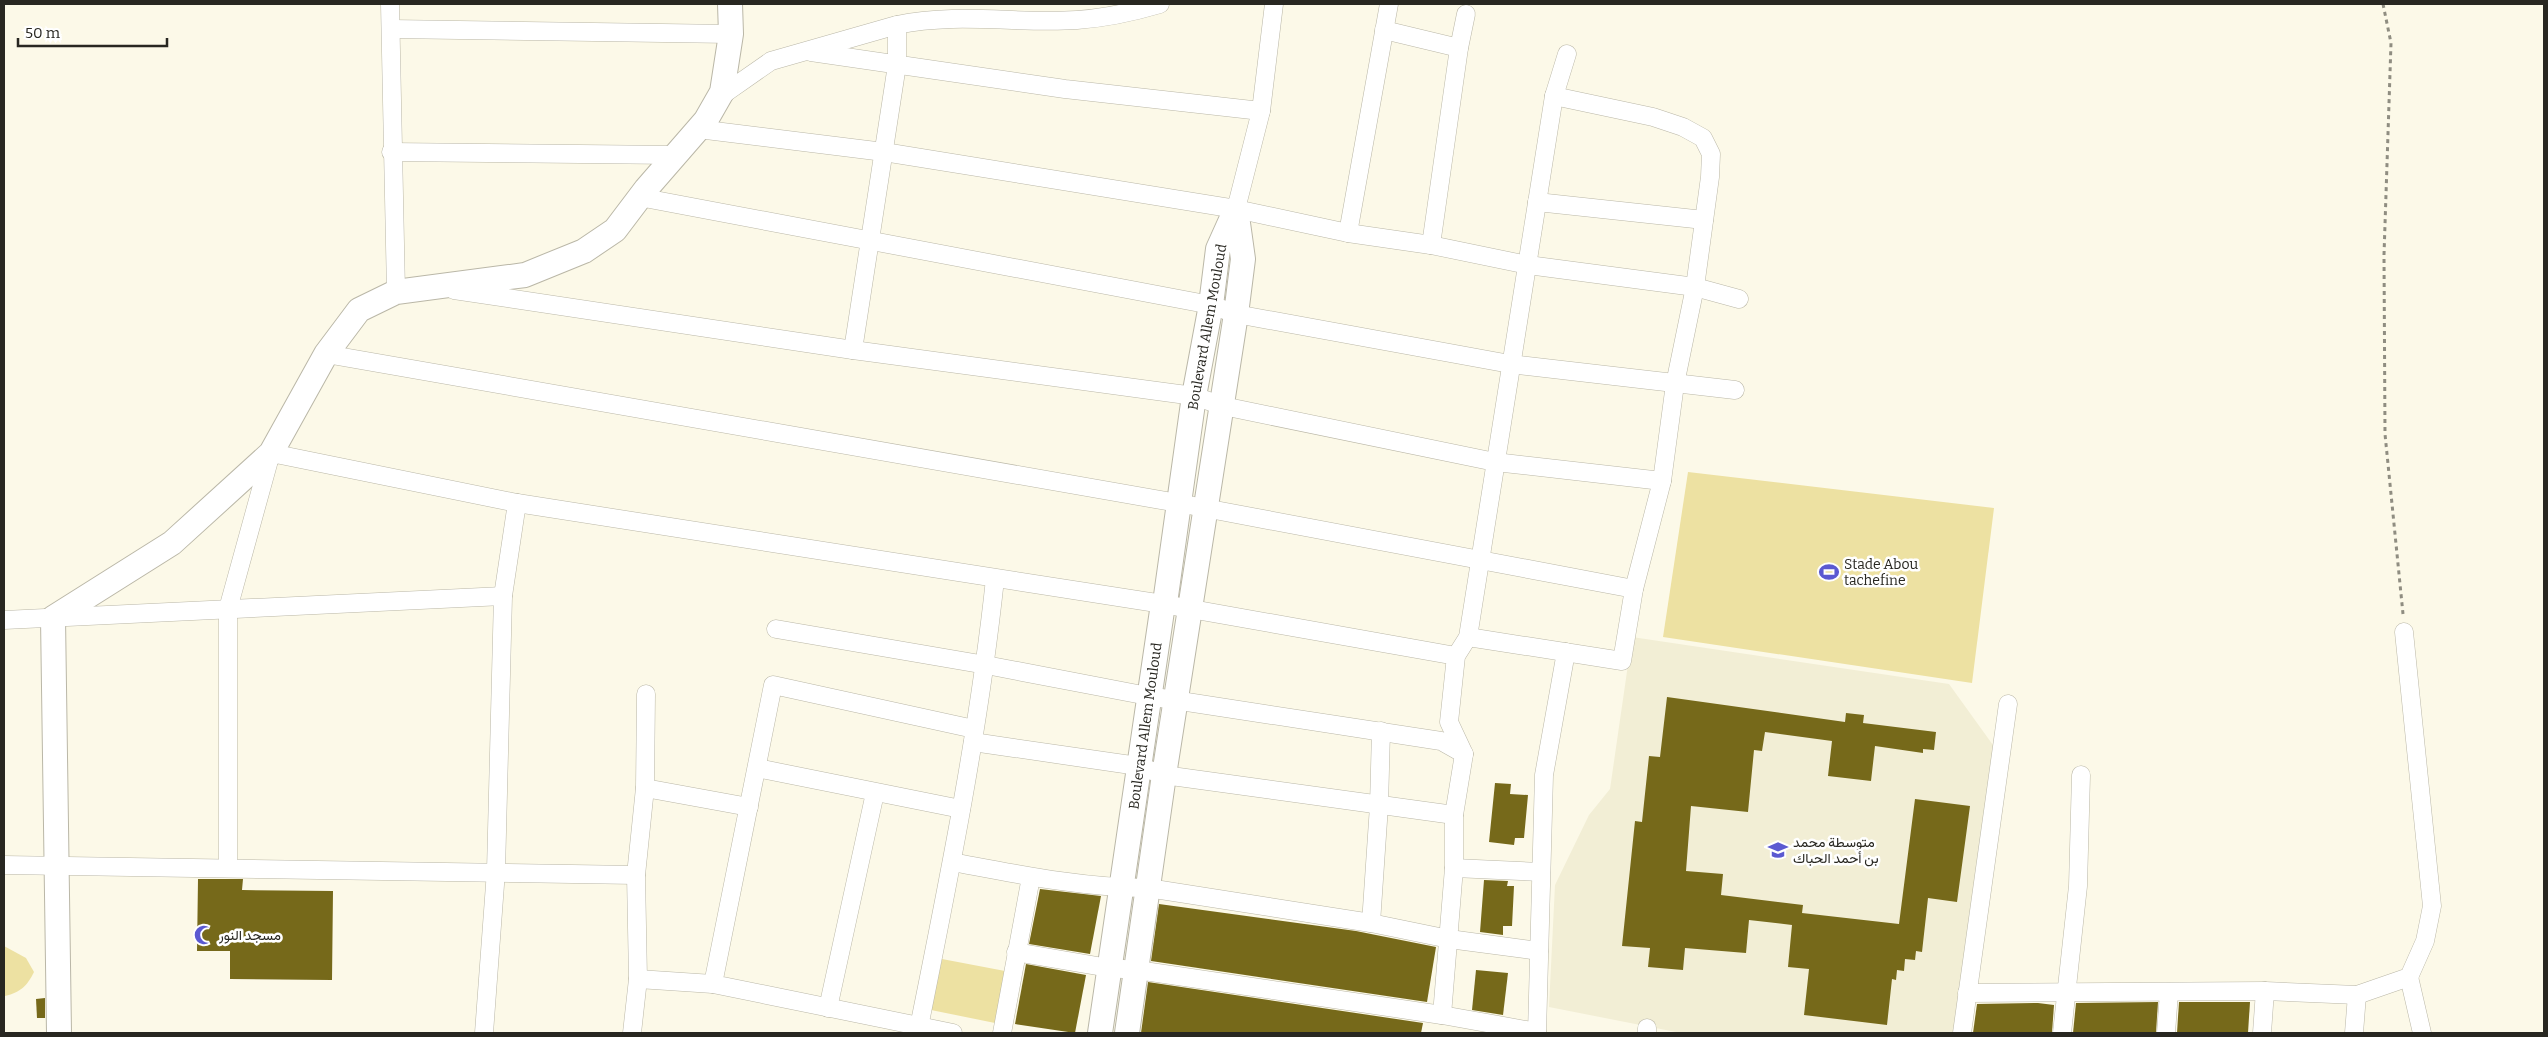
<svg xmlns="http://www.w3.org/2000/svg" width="2548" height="1037" viewBox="0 0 2548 1037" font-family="Bitter,Vazirmatn,serif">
	<rect width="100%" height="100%" fill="#fcf9e8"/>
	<path fill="#f2eed5" d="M1632,637l317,47 49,68 -42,281h-275l-132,-26 6,-122 34,-70 21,-26z"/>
	<g fill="#ede1a2">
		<path d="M1688,472l306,36 -22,175 -309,-46z"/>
		<path d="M4,946l22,12 8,14c-7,14 -13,20 -29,24z"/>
		<path d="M942,959l63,12 -10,52 -64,-13z"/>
	</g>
	<g fill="#76691a">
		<path d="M1667,697l178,25 1,-9 18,2 -1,8 73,9 -2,18 -11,-1v4l-48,-7 -4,35 -43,-5 4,-35 -67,-9 -3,19 -8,-1 -6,62 -57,-6 -5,65 37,3 -2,21 82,10 -1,8 97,11 16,-125 55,7 -13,96 -29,-4 -6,54 -6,-1 -1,9 -10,-1 -1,12 -7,-1 -1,10 -4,-1 -5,46 -83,-10 5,-46 -21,-2 4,-42 -43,-5 -3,33 -61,-5 -2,22 -35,-3 2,-19 -28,-2 13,-125 7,1 7,-66 11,1z"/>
		<path d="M1495,783l16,1 -1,10 18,1 -4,43h-9l-1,7 -25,-3z"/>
		<path d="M198,879h45l-1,11 91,1 -1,89 -102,-1v-28h-33z"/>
		<path d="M1484,880l24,1 -1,5h7l-2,40h-9v9l-23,-3z"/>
		<path d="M1040,889l61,7 -11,58 -61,-10z"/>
		<path d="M1159,904l197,27 80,16 -9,55 -276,-41z"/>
		<path d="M1026,964l60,11 -11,58 -60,-9z"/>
		<path d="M1476,970l32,3 -5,42 -31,-5z"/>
		<path d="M1148,982l275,41 -2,10h-280z"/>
		<path d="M45,998v20h-8l-1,-19z"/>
		<path d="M2158,1002l-2,31h-83l3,-30z"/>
		<path d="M2179,1002h71l-2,31h-71z"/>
		<path d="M2038,1003l16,2 -2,28h-79l4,-29z"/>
	</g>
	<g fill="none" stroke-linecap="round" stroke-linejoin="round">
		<defs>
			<g id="street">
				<path d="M390,4l6,288"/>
				<path d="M391,29l340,5"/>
				<path d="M1384,30l75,18"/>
				<path d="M811,52l254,37 196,22"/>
				<path d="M718,98l53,-37 126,-36c60,-13 120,-1 180,-5 28,-2 56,-8 83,-16"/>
				<path d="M698,129l186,23 352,57 112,24 83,12 97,20 167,22 44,12"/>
				<path d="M391,152l285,3"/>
				<path d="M639,197l572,108 25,9 274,50 225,26"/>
				<path d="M1537,202l167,18"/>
				<path d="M1236,209l25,-98 13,-107"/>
				<path d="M1348,233l41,-229"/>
				<path d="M1431,245l28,-197 7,-34"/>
				<path d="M454,290l399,60 341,46 29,10 272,56 167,19"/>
				<path d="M853,350l44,-285v-40"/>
				<path d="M326,354l852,149 456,86"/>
				<path d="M4,620l499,-24"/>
				<path d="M776,629l210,36 162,31 293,45 23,13"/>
				<path d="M1468,637l154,24 12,-72 28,-108 13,-97 20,-97 15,-110 1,-23 -8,-16 -20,-11 -30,-10 -99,-21"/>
				<path d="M973,742l165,24 26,9 290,40"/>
				<path d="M757,768l204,41"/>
				<path d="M645,788l104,19"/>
				<path d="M952,862c65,12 131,26 196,26l223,35 78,16 90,12"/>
				<path d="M4,865l632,10"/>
				<path d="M228,867v-258l43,-156 246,50 646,101 293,52"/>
				<path d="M1454,868l87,4"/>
				<path d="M1371,923l8,-117 2,-75"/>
				<path d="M1016,952l93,16 28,2 305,45 95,17"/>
				<path d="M2409,977l13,56"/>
				<path d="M638,979l75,5"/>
				<path d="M1967,993l298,-2 92,4 52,-18 16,-36 7,-35 -28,-274"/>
				<path d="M828,1008l47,-215"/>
				<path d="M1442,1015l12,-147v-53l10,-61 -15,-32 7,-66 12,-19 86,-541 13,-42"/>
				<path d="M919,1027c30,-149 60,-297 76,-448"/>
				<path d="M484,1033l12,-162 7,-275 14,-93"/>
				<path d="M632,1033l6,-54 -2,-104 9,-87 1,-94"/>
				<path d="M953,1033l-240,-49 60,-299 201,44"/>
				<path d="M1002,1033l29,-156"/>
				<path d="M1537,1033l7,-258 22,-123"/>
				<path d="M1647,1033v-5"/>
				<path d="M1962,1033l46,-329"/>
				<path d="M2062,1033l16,-147 3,-111"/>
				<path d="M2166,1033l3,-41"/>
				<path d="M2262,1033l3,-42"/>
				<path d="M2354,1033l3,-38"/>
			</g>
			<g id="secondary">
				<path d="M59,1033l-6,-415 119,-75 99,-90 55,-99 33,-44 37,-18 129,-17 59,-24 31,-21 31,-41 60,-69 16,-28 9,-58 -1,-30"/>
				<path d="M1100,1033l63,-429 2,-1 29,-207 17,-91 7,-56 18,-40"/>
				<path d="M1127,1033l37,-258 72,-461 7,-55 -7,-50"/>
			</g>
		</defs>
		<use href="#street" stroke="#bab7a7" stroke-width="19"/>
		<use href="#secondary" stroke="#bab7a7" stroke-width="26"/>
		<path stroke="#8f8d81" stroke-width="3" stroke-dasharray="4 4" stroke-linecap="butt" d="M2383,4l8,39 -7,212 1,179 18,180"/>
		<use href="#street" stroke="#fff" stroke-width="18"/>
		<use href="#secondary" stroke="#fff" stroke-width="24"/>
	</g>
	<defs>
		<symbol id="stadium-bare" viewBox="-9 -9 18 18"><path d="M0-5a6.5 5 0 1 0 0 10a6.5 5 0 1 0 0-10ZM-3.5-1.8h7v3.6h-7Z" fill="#5b59d1" stroke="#fff" stroke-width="2.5" paint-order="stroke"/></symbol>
		<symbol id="school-bare" viewBox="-9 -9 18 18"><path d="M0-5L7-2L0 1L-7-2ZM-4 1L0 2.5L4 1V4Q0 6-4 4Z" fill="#5b59d1" stroke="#fff" stroke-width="2.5" paint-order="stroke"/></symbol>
		<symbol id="mosque-bare" viewBox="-9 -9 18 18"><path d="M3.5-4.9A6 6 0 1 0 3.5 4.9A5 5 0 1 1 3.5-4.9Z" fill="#5b59d1" stroke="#fff" stroke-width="2.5" paint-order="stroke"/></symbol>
	</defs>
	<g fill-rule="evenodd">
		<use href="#stadium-bare" x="1815" y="558" width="28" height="28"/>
		<use href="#school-bare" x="1764" y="836" width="28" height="28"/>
		<use href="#mosque-bare" x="190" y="921" width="28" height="28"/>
	</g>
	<g text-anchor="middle" stroke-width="5" stroke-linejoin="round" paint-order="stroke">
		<g font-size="14" fill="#282721" stroke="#fff">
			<text transform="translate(1207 327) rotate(-80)" y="5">Boulevard Allem Mouloud</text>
			<text transform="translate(1145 726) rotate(-82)" y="5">Boulevard Allem Mouloud</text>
		</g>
		<g font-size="14" fill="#282721" stroke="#fff" text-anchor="start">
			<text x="1844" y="569">Stade Abou<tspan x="1844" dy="16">tachefine</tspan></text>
			<text x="1793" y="847">متوسطة محمد<tspan x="1793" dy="16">بن أحمد الحباك</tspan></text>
			<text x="219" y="940">مسجد النور</text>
		</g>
	</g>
	<rect width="2548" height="1037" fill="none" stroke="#282721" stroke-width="10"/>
	<path d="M18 38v8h149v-8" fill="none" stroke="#282721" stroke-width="2.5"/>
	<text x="25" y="38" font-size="15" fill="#282721" stroke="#ffffff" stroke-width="4" paint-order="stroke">50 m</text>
</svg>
